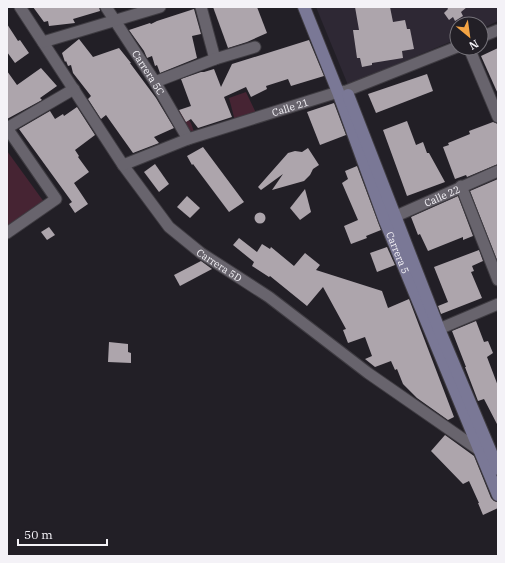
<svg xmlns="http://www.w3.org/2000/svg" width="505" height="563" viewBox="0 0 505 563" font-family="'IBM Plex Serif',serif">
	<rect width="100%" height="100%" fill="#221f26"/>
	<path fill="#2e2834" d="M316,7h182v14l-17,8v-5h-24v15l-109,46z"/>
	<g fill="#462433">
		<path d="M246,92l10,21 -20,9 -47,13 -13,-22 6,-3 9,13 3,9 41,-11 -6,-23z"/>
		<path d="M7,151l37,51 -37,27z"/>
	</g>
	<g fill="#ada5ac">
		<path d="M33,7h66l1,4 -27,8 2,4 -26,3 -1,-5 -4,1z"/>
		<path d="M213,7h44l10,26 -20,9 -19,6z"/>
		<path d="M355,7h35l3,15 12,-2 2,9h3l4,20 -12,2 1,7 -31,5v2l-10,2 -2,-9h-3l-4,-28h6z"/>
		<path d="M447,7h20l-6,5 2,4 -8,5 -2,-4 -4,3 -5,-7 4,-4z"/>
		<path d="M194,9l7,25 -9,2 5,22 -37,15 -3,-8 -2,1 -3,-10 -5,2 -3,-7 -15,-21 21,-7 1,1 6,-3z"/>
		<path d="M7,24l11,17 2,-1 9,13 -14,10 -8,-11z"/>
		<path d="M79,39l14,18 26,-9 12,15h-1l26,35 18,30 -20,9 5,6 -26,10 -27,-38 -5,4 -13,-20 3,-3 -18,-23 -2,-8 -3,1 -2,-5 -1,1 -3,-9z"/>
		<path d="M309,40l15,36 -33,10 -3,-7 -22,7 1,3 -16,8 -5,-10 -22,10 8,20 -34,11 -7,-9 -5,3 -7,-12 12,-4 -10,-27 20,-7h3l10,-3 7,18 11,-23z"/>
		<path d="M498,48v46l-17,-38z"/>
		<path d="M41,68l16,18 -17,12 2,2 -35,19v-48l10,14z"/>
		<path d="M427,74l6,17 -57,22 -8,-19z"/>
		<path d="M334,103l12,32 -26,10 -13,-33z"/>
		<path d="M77,107l18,28 -20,15 4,6 -1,1 11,15 -15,11 14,21 -13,9 -6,-9 3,-2 -53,-73 31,-18 5,8 8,-5 1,2z"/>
		<path d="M407,121l9,24 7,-3 4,11h2l16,29 -38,14 -24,-66z"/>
		<path d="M493,122l5,2v40l-31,13 -1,-2 -11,4 -12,-32 6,-2 -1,-2 22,-9 -1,-3z"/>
		<path d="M203,147l41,55 -15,10 -36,-48 -1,1 -5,-9z"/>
		<path d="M308,148l11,17 -6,4 -3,6 -6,6 -32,9 11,-16 -22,16 -3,-3 30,-34 7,-2 7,1z"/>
		<path d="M155,164l14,20 -10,8 -15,-20z"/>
		<path d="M357,166l24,64 -15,6 1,2 -16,6 -7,-18 14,-6 -16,-37 6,-4 -3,-8z"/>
		<path d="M498,179v80l-1,1 -27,-69z"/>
		<path d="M305,189l6,23 -11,8 -10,-12z"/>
		<path d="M187,196l13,12 -10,10 -13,-11z"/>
		<path d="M458,196l15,40 -10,4v-3l-35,14 -8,-17 -2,1 -7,-18z"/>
		<circle cx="260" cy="218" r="5.5"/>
		<path d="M49,227l6,8 -8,5 -6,-8z"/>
		<path d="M239,238l18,14 5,-8 8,5 1,-2 23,19 11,-13 15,12 -4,5 66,21 6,17 21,-9 45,118 -6,3 -31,-22 -14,-14 -6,-15 -2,1 -4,-9 -16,6 -10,-8 7,-3 -7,-19 -17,6 -5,-13 3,-1 -23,-42 -16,19 -37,-30 -1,1 -17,-11 2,-4 -21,-17z"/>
		<path d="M387,247l8,18 -18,7 -7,-19z"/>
		<path d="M479,250l4,11 -11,5 2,5 -3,1 11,26 -41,16 -3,-8 10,-4 -14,-35z"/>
		<path d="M201,261l11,8 -32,17 -6,-11z"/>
		<path d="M476,321l8,21 4,-1 5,12 -6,4 11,29v40l-14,-27 -6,2 -13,-34h1l-14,-36z"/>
		<path d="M109,342l19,2v8l3,1v10l-23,-1z"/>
		<path d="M445,435l29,21 17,42 3,3 3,1 1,6 -15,7 -5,-12h1l-10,-22 -6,3 -32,-33z"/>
	</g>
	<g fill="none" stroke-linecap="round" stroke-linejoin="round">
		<defs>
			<g id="street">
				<path id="s1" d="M20,7l103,158 46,62 32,26 68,44 99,76 111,77 3,-1"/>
				<path id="s2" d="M106,7l49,75 33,57"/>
				<path d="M201,7l14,52"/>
				<path d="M481,37l17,-7"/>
				<path d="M43,42l117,-35"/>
				<path d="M469,48l29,69"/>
				<path d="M155,82l60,-23 40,-12"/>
				<path d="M7,128l49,71 -49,34"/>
				<path d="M7,128l67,-39"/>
				<path id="s3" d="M123,165l65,-26 150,-47 8,-1 111,-44"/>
				<path d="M461,186l37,94"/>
				<path id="s4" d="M387,220l111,-49"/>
				<path d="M439,329l59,-25"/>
			</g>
			<g id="secondary">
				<path id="s5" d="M304,7l34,85 47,129 113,274"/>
				<path d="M348,95l91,234 59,140"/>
			</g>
		</defs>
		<use href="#street" stroke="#3f3c42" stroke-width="13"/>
		<use href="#secondary" stroke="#3f3c42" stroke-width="14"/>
		<use href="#street" stroke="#68646d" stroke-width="11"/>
		<use href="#secondary" stroke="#7a7896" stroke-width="12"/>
	</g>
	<g text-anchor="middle" stroke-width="4" stroke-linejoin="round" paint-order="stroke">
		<g font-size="10" fill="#f4f2f7" stroke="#221f26">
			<text dy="4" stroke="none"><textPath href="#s2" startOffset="78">Carrera 5C</textPath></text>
			<text dy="4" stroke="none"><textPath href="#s3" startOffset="177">Calle 21</textPath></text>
			<text dy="4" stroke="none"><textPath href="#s4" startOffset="60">Calle 22</textPath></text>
			<text dy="4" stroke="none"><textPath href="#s5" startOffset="263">Carrera 5</textPath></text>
			<text dy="4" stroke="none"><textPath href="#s1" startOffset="329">Carrera 5D</textPath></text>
		</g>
	</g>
	<rect width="505" height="563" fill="none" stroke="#f4f2f7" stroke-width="16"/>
	<g transform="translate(469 36) rotate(151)"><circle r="19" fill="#221f26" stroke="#76737a"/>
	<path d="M0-3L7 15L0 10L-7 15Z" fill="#f4a444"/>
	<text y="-6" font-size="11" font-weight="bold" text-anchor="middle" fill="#f4f2f7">N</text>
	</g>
	<path d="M18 539v6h89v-6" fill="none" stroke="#f4f2f7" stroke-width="2"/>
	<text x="24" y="539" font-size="12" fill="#f4f2f7" stroke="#221f26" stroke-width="3" paint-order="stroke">50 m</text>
</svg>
